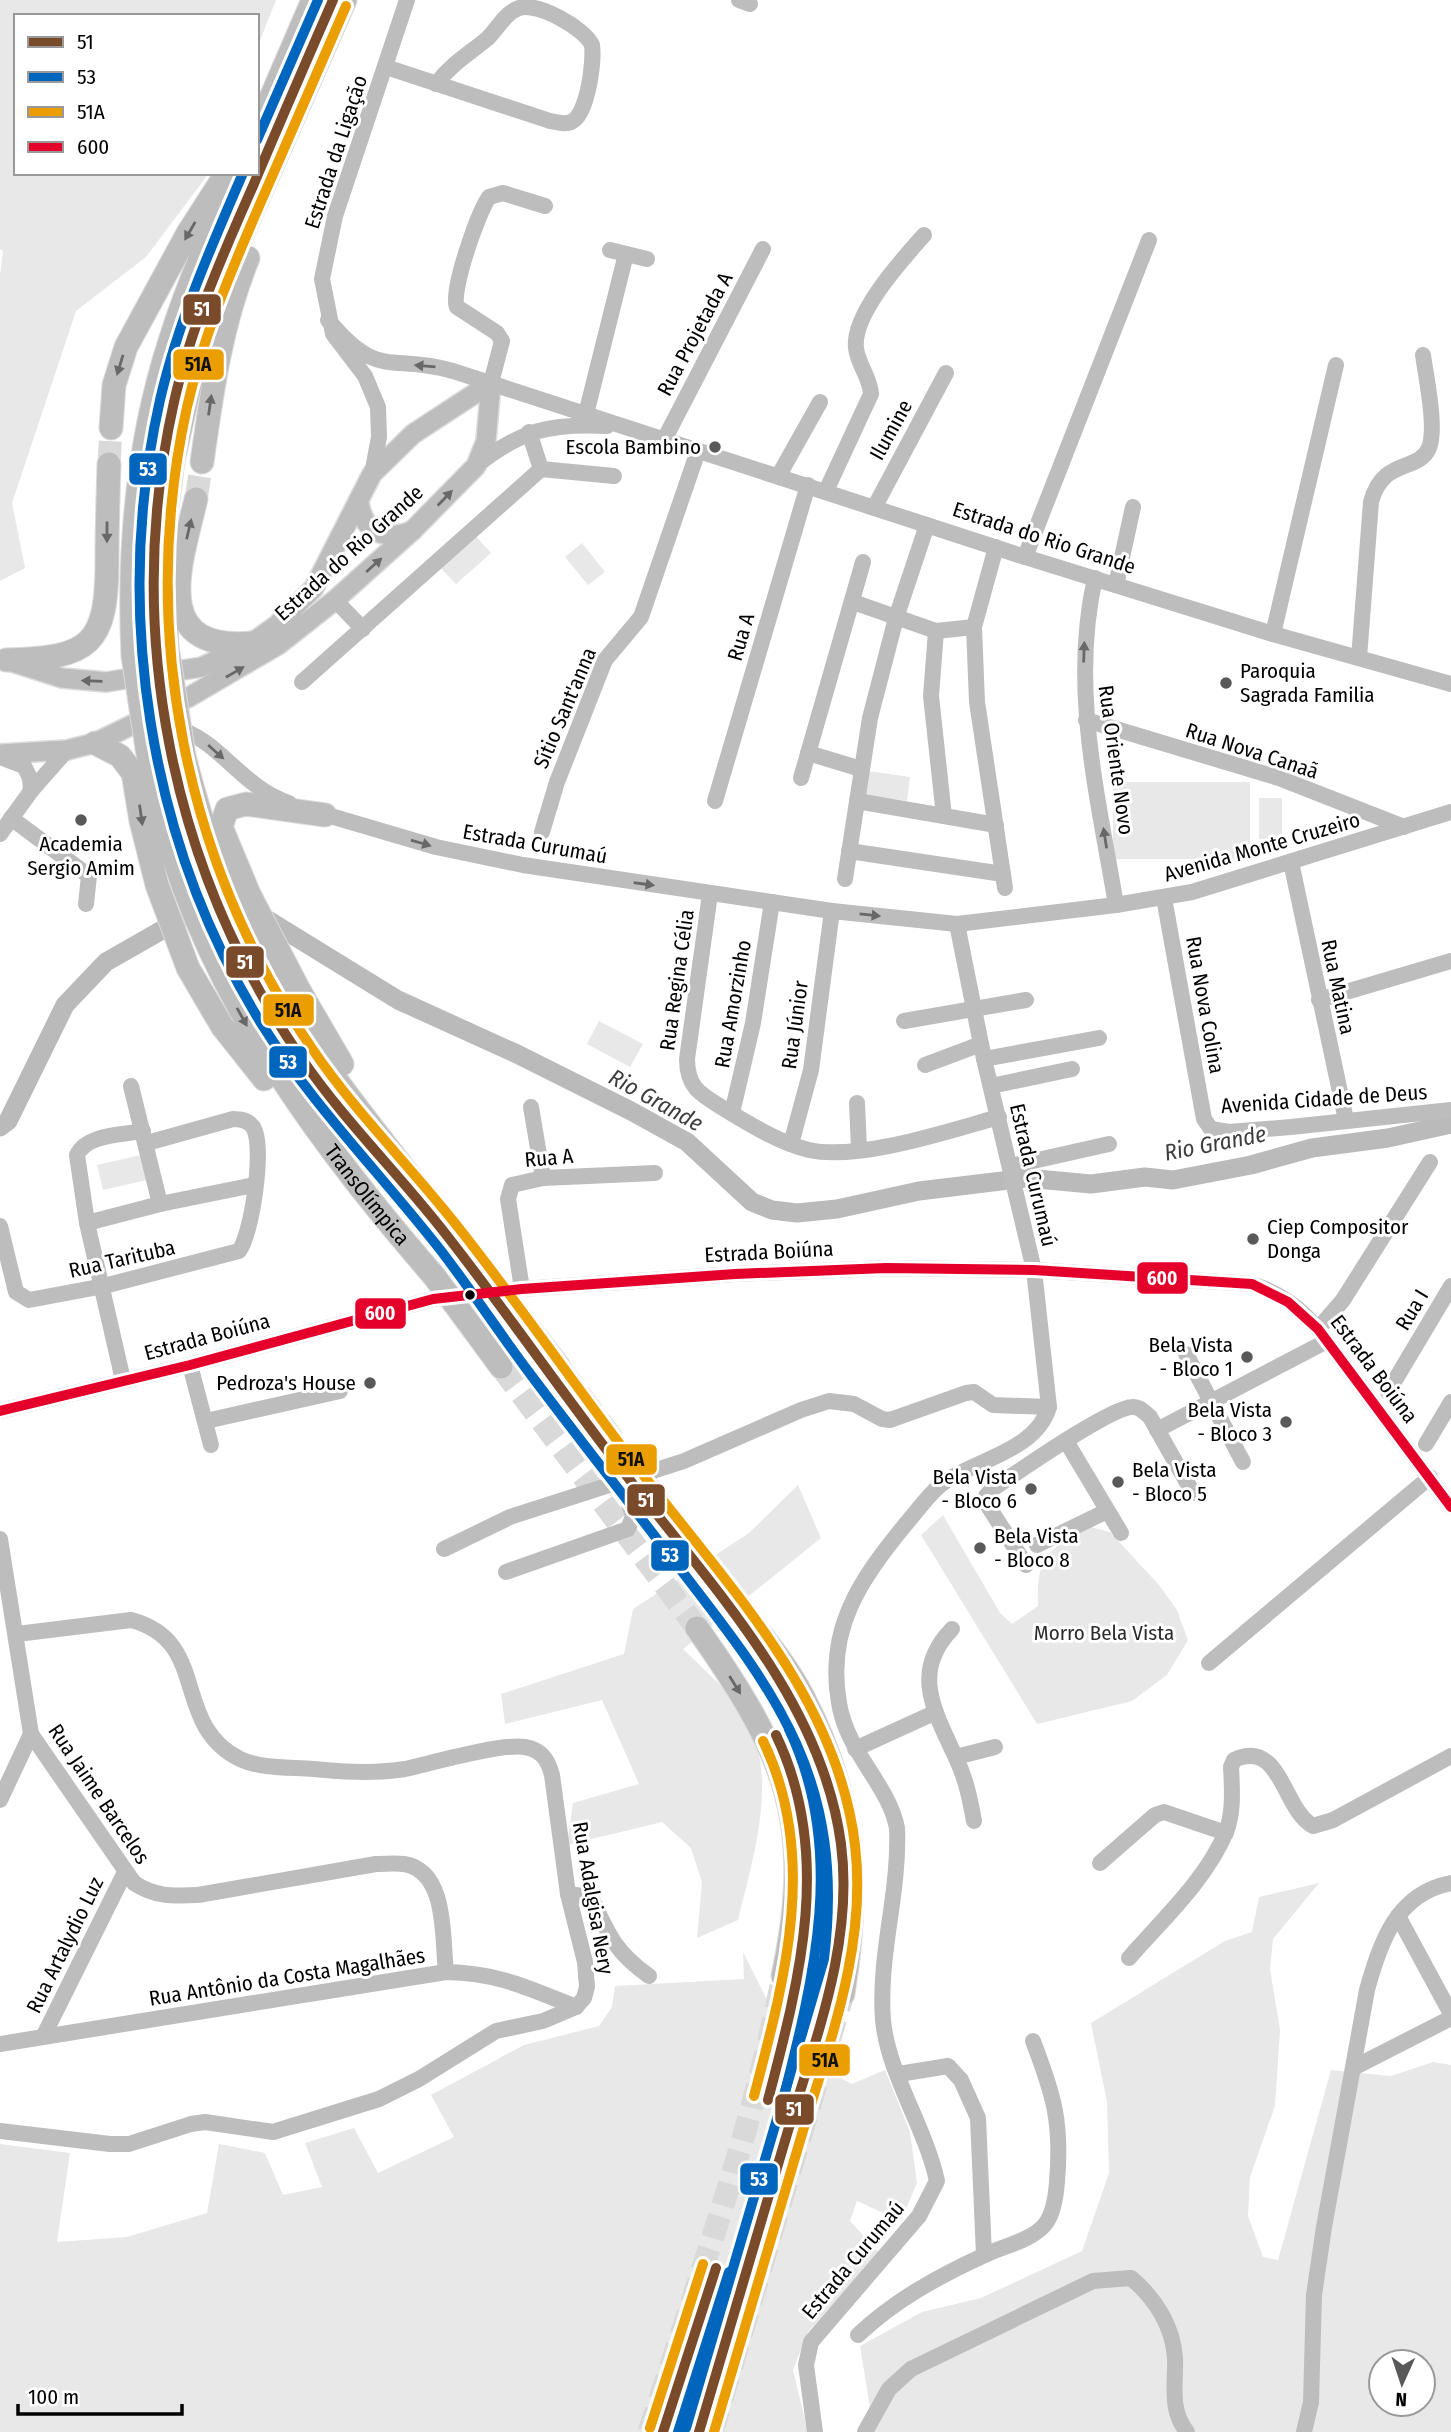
<svg xmlns="http://www.w3.org/2000/svg" width="1451" height="2432" viewBox="0 0 1451 2432" font-family="'Fira Sans Condensed',sans-serif">
	<rect width="100%" height="100%" fill="#fff"/>
	<g fill="#e8e8e8" fill-rule="evenodd">
		<path d="M0,0h276l-19,48v-32h-241v157h193l-63,84 -70,54 -64,192 13,65 -25,13v-306l3,-24 -3,-2z"/>
		<path d="M473,533l18,20 -35,31 -19,-20z"/>
		<path d="M582,543l23,29 -17,13 -23,-28z"/>
		<path d="M868,771l42,6 -3,24 -42,-6z"/>
		<rect x="1113" y="782" width="137" height="77"/>
		<rect x="1259" y="798" width="23" height="41"/>
		<path d="M599,1021l44,23 -13,23 -43,-23z"/>
		<path d="M141,1155l6,25 -44,10 -6,-25z"/>
		<path d="M798,1485l23,53 -138,111c18,18 38,35 53,54 48,61 18,150 2,217l-41,18 5,-56 -11,-34 -29,-26 -95,23 6,-42 66,-19 -37,-84 -97,24 -4,-30 123,-40 9,-45 116,-76z"/>
		<path d="M943,1515l57,98 12,11 26,-18c-2,-49 10,-56 50,-80l22,6 49,53 18,25 11,30 -21,35 -35,26 -95,23 -116,-189z"/>
		<path d="M1319,1883l-46,56 -3,30 10,61 -5,76 -25,71 -2,39 15,41 15,3 53,-190 60,6 42,-14 18,3v367h-577l-14,-86 62,-34 59,-14 101,-47 27,-78 -2,-71 -16,-79 134,-82 27,-9 7,-35zM1381,2362h42v42h-42z"/>
		<path d="M743,1952l51,102 58,30 33,-14 25,62 7,51 -16,38 -44,-20 -7,20 29,32 -71,79 -15,38 15,62h-808v-288l70,9 -13,89 70,-5 80,-24 12,-69 46,9 18,42 39,-8 -17,-44 49,-15 24,45 76,-36 -23,-42 93,-50 75,-19 13,-19 3,-21 129,-7z"/>
	</g>
	<g fill="none" stroke-linecap="round" stroke-linejoin="round">
		<path stroke="#bababa" stroke-width="19" d="M0,1127l8,-6 57,-116 41,-43 84,-48 18,-6h22l38,12 130,80 119,54 114,57 56,31 65,60 20,8 25,3 40,-4 82,-18 107,-13 65,6 54,-7 28,3 78,-15 61,-17 76,-10 63,-14"/>
		<g stroke="#d9d9d9" stroke-width="23" stroke-dasharray="23 11" stroke-linecap="butt">
			<path d="M109,464l2,-36"/>
			<path d="M196,499l6,-37"/>
			<path d="M501,1367l196,261"/>
			<path d="M559,1367l175,234"/>
			<path d="M649,2432c49,-151 103,-300 134,-456"/>
			<path d="M712,2432l131,-438"/>
		</g>
		<defs>
			<g id="major">
				<path d="M359,503c5,30 27,38 53,28"/>
				<path d="M9,661l53,17 44,4 96,-15 50,-24 25,-18 37,-37 58,-114 41,-40 78,-51"/>
				<path d="M0,754l67,-4 28,-7 94,-46 89,-52 57,-45 78,-70 63,-64 10,-25 5,-58"/>
			</g>
			<g id="highway">
				<path d="M257,130l56,-130"/>
				<path d="M111,428l3,-43 12,-38 62,-114 38,-59"/>
				<path d="M202,462c10,-71 19,-138 46,-204"/>
				<path d="M196,499c-15,64 -48,153 56,144"/>
				<path d="M167,647l-4,-108 10,-78 23,-104 18,-58 131,-299"/>
				<path d="M133,656c-5,-107 4,-213 37,-315 18,-58 43,-113 68,-168"/>
				<path d="M6,660c85,-2 101,-15 101,-100 0,-32 1,-64 2,-96"/>
				<path d="M95,743l25,13 13,17 8,48 16,64 31,83 34,58 42,53"/>
				<path id="s1" d="M147,748c33,206 153,374 287,528"/>
				<path d="M184,756c18,71 42,144 78,209 57,104 137,194 208,289"/>
				<path d="M325,815l-79,-11 -19,5 -6,18 28,67 50,96 43,74"/>
				<path d="M522,1319l37,48"/>
				<path d="M474,1330l27,37"/>
				<path d="M734,1601c24,30 51,61 69,96 52,100 58,187 40,297"/>
				<path d="M697,1628c88,125 119,194 86,348"/>
			</g>
		</defs>
		<use href="#major" stroke="#dbdbdb" stroke-width="22"/>
		<use href="#highway" stroke="#dbdbdb" stroke-width="25"/>
		<g stroke="#bdbdbd" stroke-width="16">
			<path d="M739,0l11,4"/>
			<path d="M386,67c54,18 109,36 164,54 7,1 15,4 21,1 17,-7 23,-61 21,-77 -8,-17 -54,-43 -73,-37 -14,5 -21,20 -31,30 -19,16 -37,26 -52,46"/>
			<path d="M610,250l37,9"/>
			<path d="M328,320c51,61 61,33 125,51l572,186 248,77 178,50"/>
			<path d="M491,383l11,-42 -5,-8 -40,-26c-7,-15 21,-94 32,-110l14,-4 42,13"/>
			<path d="M586,414l40,-160"/>
			<path d="M529,432l12,37"/>
			<path d="M664,440l99,-191"/>
			<path d="M476,466c45,-36 74,-43 131,-40"/>
			<path d="M372,474l7,-37 -1,-30 -13,-31 -32,-42 -11,-55 13,-63 72,-216"/>
			<path d="M779,475l41,-73"/>
			<path d="M826,491l45,-97c-1,-17 -13,-29 -15,-46 -4,-34 46,-88 68,-113"/>
			<path d="M874,508l72,-135"/>
			<path d="M996,547l-22,80 3,75 28,186"/>
			<path d="M1025,557l124,-317"/>
			<path d="M1095,578c-25,110 3,218 21,327"/>
			<path d="M1116,585l17,-78"/>
			<path d="M335,600l28,29"/>
			<path d="M853,602l83,29 38,-4"/>
			<path d="M936,631l-5,65 13,120"/>
			<path d="M1273,634l63,-269"/>
			<path d="M1359,658l12,-156c12,-45 47,-29 58,-54 8,-20 -3,-71 -6,-93"/>
			<path d="M302,682l239,-213 73,7"/>
			<path d="M1086,720l193,58 125,49"/>
			<path d="M137,726c12,1 27,-1 38,2 45,11 64,58 114,75"/>
			<path d="M808,753l53,16"/>
			<path d="M0,757l24,9 6,12 1,13"/>
			<path d="M801,778l62,-216"/>
			<path d="M715,801l93,-316"/>
			<path d="M857,801l139,24"/>
			<path d="M317,812l119,35 87,18 309,46 125,13 159,-19 76,-13 259,-80"/>
			<path d="M11,818l78,58 -3,28"/>
			<path d="M542,832l15,-50 48,-122 36,-43 57,-166"/>
			<path d="M0,834l31,-43 36,-41"/>
			<path d="M849,851l154,23"/>
			<path d="M1291,862l55,258"/>
			<path d="M845,879l25,-161 26,-100 31,-93"/>
			<path d="M710,894l-23,165c0,30 15,36 39,51 25,15 54,33 83,40 51,11 139,-19 190,-33"/>
			<path d="M1164,898l40,221 7,10 18,3 62,-5 160,-17"/>
			<path d="M1319,1000l132,-39"/>
			<path d="M904,1021l122,-21"/>
			<path d="M984,1059l115,-21"/>
			<path d="M925,1065l56,-21"/>
			<path d="M131,1086l29,118"/>
			<path d="M991,1086l81,-17"/>
			<path d="M857,1103l2,46"/>
			<path d="M531,1107l12,71"/>
			<path d="M732,1113l21,-90 19,-121"/>
			<path d="M791,1144l20,-74 21,-159"/>
			<path d="M1011,1166l98,-22"/>
			<path d="M87,1223l73,-19 94,-19"/>
			<path d="M0,1226l16,66 13,8 75,-14 135,-35c13,-17 26,-105 14,-124 -5,-7 -12,-8 -20,-8l-86,24"/>
			<path d="M522,1289l-14,-90 4,-14 31,-7 112,-5"/>
			<path d="M1318,1329l25,-29 87,-138"/>
			<path d="M1186,1354l57,108"/>
			<path d="M190,1365l21,80"/>
			<path d="M123,1380l-36,-157 -10,-68c10,-21 45,-20 66,-24"/>
			<path d="M1388,1392l63,-106"/>
			<path d="M0,1411l190,-46 243,-66 89,-10 213,-15 151,-6 148,2 218,14c29,10 46,22 66,45l133,178"/>
			<path d="M206,1421l134,-30"/>
			<path d="M1157,1430l170,-89"/>
			<path d="M1066,1441l55,92"/>
			<path d="M1426,1444l25,-42"/>
			<path d="M0,1539l31,195 103,149c21,14 39,13 64,12l178,-31c9,0 19,-1 28,0 44,7 38,75 42,108"/>
			<path d="M1037,1545l70,-34"/>
			<path d="M444,1549l66,-32 174,-56 117,-51 28,-9 25,3 28,15 8,1 76,-27 8,-1 19,13 56,2"/>
			<path d="M1026,1565l-38,-59 -2,-10 5,-6c24,-16 118,-82 141,-83 7,-1 12,5 18,10l43,76"/>
			<path d="M506,1572l122,-43 5,-13 -12,-35"/>
			<path d="M952,1629c-42,43 -17,83 4,129 10,21 14,41 18,63"/>
			<path d="M1209,1663l221,-186"/>
			<path d="M855,1749l79,-36"/>
			<path d="M956,1757l39,-10"/>
			<path d="M0,1800l31,-66"/>
			<path d="M1100,1863l55,-48 9,-3 62,21"/>
			<path d="M568,1894l23,3c17,37 24,55 58,79"/>
			<path d="M1398,1916l53,98"/>
			<path d="M1129,1958c33,-38 77,-78 97,-126 8,-20 6,-44 5,-65l3,-7c47,-22 49,50 79,66l20,-6 118,-64"/>
			<path d="M43,2037l82,-165"/>
			<path d="M0,2044l446,-72c53,1 82,16 130,35"/>
			<path d="M1353,2068l98,-50"/>
			<path d="M899,2074l49,-8 13,14 17,38 6,137"/>
			<path d="M0,2131l110,13h19l62,-20 14,-2 68,10 106,-33 40,-20 77,-48 47,-10 33,-14 8,-9 3,-11 -2,-25 -17,-68 -16,-119c-4,-15 -10,-25 -27,-28 -23,-4 -93,16 -120,22 -30,5 -62,3 -91,0 -23,-2 -53,0 -74,-10 -70,-35 -29,-118 -109,-139l-114,14"/>
			<path d="M858,2335c37,-35 81,-59 127,-80 18,-9 49,-15 61,-32 8,-11 10,-28 11,-41 5,-60 -3,-86 -24,-141"/>
			<path d="M815,2432l-9,-67 5,-23 108,-126 18,-35c-12,-55 -49,-107 -54,-161 -5,-65 17,-128 14,-192 -8,-43 -50,-75 -58,-125 -13,-74 21,-123 66,-178 14,-16 26,-35 44,-46 35,-21 88,-31 100,-72l-15,-137 -50,-211 -27,-135"/>
			<path d="M865,2432l24,-43 22,-20 182,-88 38,-3c24,20 42,48 44,80 1,27 -6,51 12,74"/>
			<path d="M1304,2432l7,-30 3,-107 10,-68 43,-237c13,-48 30,-97 84,-107"/>
		</g>
		<use href="#major" stroke="#bdbdbd" stroke-width="19"/>
		<use href="#highway" stroke="#bdbdbd" stroke-width="23"/>
		<defs>
			<g id="highway-bridge">
				<path d="M167,647l17,109"/>
				<path d="M133,656l14,92"/>
				<path d="M470,1254l52,65"/>
				<path d="M434,1276l40,54"/>
			</g>
		</defs>
		<use href="#highway-bridge" stroke="#dbdbdb" stroke-width="25" stroke-linecap="butt"/>
		<use href="#highway-bridge" stroke="#bdbdbd" stroke-width="23"/>
		<defs>
			<g id="bus-1">
				<path d="M333,0c-27,62 -54,124 -80,186 -31,70 -62,141 -79,216 -51,227 -4,467 128,657 44,64 99,117 146,178 61,78 117,160 178,238 85,111 196,225 215,369 13,100 -26,195 -54,290 -29,99 -59,199 -88,298"/>
				<path d="M768,2100c32,-122 65,-246 8,-365"/>
				<path d="M663,2432l53,-164"/>
			</g>
			<g id="bus-2">
				<path d="M257,140l61,-140"/>
				<path d="M243,173c-32,74 -65,149 -83,227 -47,209 -12,441 101,623 52,83 121,152 181,229 29,38 55,77 83,115 44,59 90,117 135,176 108,140 187,227 164,416l-138,469"/>
				<path d="M782,2104c32,-126 65,-253 7,-375"/>
				<path d="M678,2432l51,-160"/>
			</g>
			<g id="bus-3">
				<path d="M346,6c-29,66 -57,132 -86,198 -28,65 -57,132 -73,203 -49,222 -3,456 126,643 43,63 98,117 145,177 64,81 123,167 186,249 85,111 194,224 211,369 12,101 -25,195 -53,289 -30,100 -59,199 -88,298"/>
				<path d="M754,2096c31,-117 65,-240 9,-355"/>
				<path d="M650,2428l53,-164"/>
			</g>
			<path id="bus-4" d="M0,1411l190,-46 243,-66 89,-10 213,-15 151,-6 148,2 218,14 36,18 30,27 133,178"/>
		</defs>
		<use href="#bus-1" stroke="#fff" stroke-width="16"/>
		<use href="#bus-2" stroke="#fff" stroke-width="16"/>
		<use href="#bus-3" stroke="#fff" stroke-width="16"/>
		<use href="#bus-4" stroke="#fff" stroke-width="16"/>
		<use href="#bus-1" stroke="#7a4b2a" stroke-width="10"/>
		<use href="#bus-2" stroke="#0065bd" stroke-width="10"/>
		<use href="#bus-3" stroke="#eb9e00" stroke-width="10"/>
		<use href="#bus-4" stroke="#e4002b" stroke-width="10"/>
	</g>
	<defs><path id="oneway-solid" d="M-6-.8H1V-3.2L6.5 0L1 3.2V.8H-6Z" transform="scale(1.75)"/></defs>
	<g fill="#686868">
		<use href="#oneway-solid" transform="translate(190 231) rotate(120)"/>
		<use href="#oneway-solid" transform="translate(120 365) rotate(107)"/>
		<use href="#oneway-solid" transform="translate(425 366) rotate(-175)"/>
		<use href="#oneway-solid" transform="translate(210 405) rotate(-82)"/>
		<use href="#oneway-solid" transform="translate(445 498) rotate(-46)"/>
		<use href="#oneway-solid" transform="translate(189 529) rotate(-77)"/>
		<use href="#oneway-solid" transform="translate(107 532) rotate(90)"/>
		<use href="#oneway-solid" transform="translate(374 565) rotate(-42)"/>
		<use href="#oneway-solid" transform="translate(1084 652) rotate(-88)"/>
		<use href="#oneway-solid" transform="translate(235 672) rotate(-30)"/>
		<use href="#oneway-solid" transform="translate(92 681) rotate(-178)"/>
		<use href="#oneway-solid" transform="translate(216 752) rotate(42)"/>
		<use href="#oneway-solid" transform="translate(141 815) rotate(82)"/>
		<use href="#oneway-solid" transform="translate(1105 838) rotate(-99)"/>
		<use href="#oneway-solid" transform="translate(421 843) rotate(16)"/>
		<use href="#oneway-solid" transform="translate(644 884) rotate(8)"/>
		<use href="#oneway-solid" transform="translate(870 915) rotate(6)"/>
		<use href="#oneway-solid" transform="translate(242 1017) rotate(61)"/>
		<use href="#oneway-solid" transform="translate(735 1685) rotate(58)"/>
	</g>
	<g fill="#595959" stroke="#fff" stroke-width="2.5">
		<circle cx="715" cy="447" r="7"/>
		<circle cx="1226" cy="683" r="7"/>
		<circle cx="81" cy="820" r="7"/>
		<circle cx="1253" cy="1239" r="7"/>
		<circle cx="1247" cy="1357" r="7"/>
		<circle cx="370" cy="1383" r="7"/>
		<circle cx="1286" cy="1422" r="7"/>
		<circle cx="1118" cy="1482" r="7"/>
		<circle cx="1031" cy="1489" r="7"/>
		<circle cx="980" cy="1548" r="7"/>
	</g>
	<circle fill="#000" stroke="#fff" stroke-width="2.5" cx="470" cy="1295" r="6"/>
	<g text-anchor="middle" stroke-width="6" stroke-linejoin="round" paint-order="stroke">
		<g font-size="21" fill="#000" stroke="#fff">
			<text transform="translate(336 152) rotate(-72)" y="7">Estrada da Ligação</text>
			<text transform="translate(695 334) rotate(-62)" y="7">Rua Projetada A</text>
			<text transform="translate(891 430) rotate(-61)" y="7">Ilumine</text>
			<text transform="translate(1044 538) rotate(18)" y="7">Estrada do Rio Grande</text>
			<text transform="translate(349 553) rotate(-42)" y="7">Estrada do Rio Grande</text>
			<text transform="translate(741 637) rotate(-74)" y="7">Rua A</text>
			<text transform="translate(565 708) rotate(-67)" y="7">Sítio Sant'anna</text>
			<text transform="translate(1252 751) rotate(18)" y="7">Rua Nova Canaã</text>
			<text transform="translate(1116 760) rotate(82)" y="7">Rua Oriente Novo</text>
			<text transform="translate(535 844) rotate(10)" y="7">Estrada Curumaú</text>
			<text transform="translate(1262 847) rotate(-16)" y="7">Avenida Monte Cruzeiro</text>
			<text transform="translate(677 980) rotate(-82)" y="7">Rua Regina Célia</text>
			<text transform="translate(1338 987) rotate(78)" y="7">Rua Matina</text>
			<text transform="translate(733 1004) rotate(-80)" y="7">Rua Amorzinho</text>
			<text transform="translate(1205 1005) rotate(80)" y="7">Rua Nova Colina</text>
			<text transform="translate(795 1025) rotate(-82)" y="7">Rua Júnior</text>
			<text transform="translate(1324 1099) rotate(-4)" y="7">Avenida Cidade de Deus</text>
			<text transform="translate(549 1158) rotate(-5)" y="7">Rua A</text>
			<text transform="translate(1033 1175) rotate(77)" y="7">Estrada Curumaú</text>
			<text dy="7" stroke="none"><textPath href="#s1" startOffset="504">TransOlímpica</textPath></text>
			<text transform="translate(769 1252) rotate(-3)" y="7">Estrada Boiúna</text>
			<text transform="translate(122 1259) rotate(-13)" y="7">Rua Tarituba</text>
			<text transform="translate(1412 1310) rotate(-59)" y="7">Rua I</text>
			<text transform="translate(207 1337) rotate(-15)" y="7">Estrada Boiúna</text>
			<text transform="translate(1374 1369) rotate(53)" y="7">Estrada Boiúna</text>
			<text transform="translate(99 1794) rotate(56)" y="7">Rua Jaime Barcelos</text>
			<text transform="translate(593 1898) rotate(80)" y="7">Rua Adalgisa Nery</text>
			<text transform="translate(65 1945) rotate(-64)" y="7">Rua Artalydio Luz</text>
			<text transform="translate(287 1977) rotate(-9)" y="7">Rua Antônio da Costa Magalhães</text>
			<text transform="translate(853 2260) rotate(-50)" y="7">Estrada Curumaú</text>
		</g>
		<g font-size="21" fill="#000" stroke="#fff" text-anchor="end">
			<text x="701" y="454">Escola Bambino</text>
			<text x="1240" y="678" text-anchor="start">Paroquia<tspan x="1240" dy="24">Sagrada Familia</tspan></text>
			<text x="81" y="851" text-anchor="middle">Academia<tspan x="81" dy="24">Sergio Amim</tspan></text>
			<text x="1267" y="1234" text-anchor="start">Ciep Compositor<tspan x="1267" dy="24">Donga</tspan></text>
			<text x="1233" y="1352">Bela Vista<tspan x="1233" dy="24">- Bloco 1</tspan></text>
			<text x="356" y="1390">Pedroza's House</text>
			<text x="1272" y="1417">Bela Vista<tspan x="1272" dy="24">- Bloco 3</tspan></text>
			<text x="1132" y="1477" text-anchor="start">Bela Vista<tspan x="1132" dy="24">- Bloco 5</tspan></text>
			<text x="1017" y="1484">Bela Vista<tspan x="1017" dy="24">- Bloco 6</tspan></text>
			<text x="994" y="1543" text-anchor="start">Bela Vista<tspan x="994" dy="24">- Bloco 8</tspan></text>
		</g>
		<g font-size="21" fill="#2c2c2c" stroke="#fff">
			<text x="1104" y="1640">Morro Bela Vista</text>
		</g>
		<g font-size="23" font-style="italic" fill="#3d3d3d" stroke="#fff">
			<text transform="translate(656 1100) rotate(29)" y="8">Rio Grande</text>
			<text transform="translate(1215 1143) rotate(-11)" y="8">Rio Grande</text>
		</g>
	</g>
	<g stroke="#fff" stroke-width="2.5">
		<rect x="182" y="293" width="40" height="33" rx="7" fill="#7a4b2a"/>
		<rect x="172" y="348" width="53" height="33" rx="7" fill="#eb9e00"/>
		<rect x="128" y="452" width="40" height="34" rx="7" fill="#0065bd"/>
		<rect x="225" y="945" width="40" height="34" rx="7" fill="#7a4b2a"/>
		<rect x="262" y="993" width="53" height="34" rx="7" fill="#eb9e00"/>
		<rect x="268" y="1045" width="40" height="34" rx="7" fill="#0065bd"/>
		<rect x="1136" y="1261" width="53" height="34" rx="7" fill="#e4002b"/>
		<rect x="354" y="1297" width="53" height="33" rx="7" fill="#e4002b"/>
		<rect x="605" y="1443" width="53" height="33" rx="7" fill="#eb9e00"/>
		<rect x="626" y="1483" width="40" height="34" rx="7" fill="#7a4b2a"/>
		<rect x="650" y="1539" width="40" height="33" rx="7" fill="#0065bd"/>
		<rect x="798" y="2043" width="53" height="34" rx="7" fill="#eb9e00"/>
		<rect x="774" y="2093" width="41" height="33" rx="7" fill="#7a4b2a"/>
		<rect x="739" y="2162" width="40" height="34" rx="7" fill="#0065bd"/>
	</g>
	<g font-size="19" text-anchor="middle" font-weight="bold" fill="#fff">
		<text x="202" y="316">51</text>
		<text x="148" y="476">53</text>
		<text x="245" y="969">51</text>
		<text x="288" y="1069">53</text>
		<text x="1162" y="1285">600</text>
		<text x="380" y="1320">600</text>
		<text x="646" y="1507">51</text>
		<text x="670" y="1562">53</text>
		<text x="794" y="2116">51</text>
		<text x="759" y="2186">53</text>
	</g>
	<g font-size="19" text-anchor="middle" font-weight="bold" fill="#111">
		<text x="198" y="371">51A</text>
		<text x="288" y="1017">51A</text>
		<text x="631" y="1466">51A</text>
		<text x="825" y="2067">51A</text>
	</g>
	<rect x="14" y="14" width="245" height="161" fill="#ffffff" stroke="#999999" stroke-width="2"/>
	<rect x="28" y="37" width="35" height="10" fill="#7a4b2a" stroke="#999999" stroke-width="2"/>
	<text x="77" y="49" font-size="21" fill="#000000">51</text>
	<rect x="28" y="72" width="35" height="10" fill="#0065bd" stroke="#999999" stroke-width="2"/>
	<text x="77" y="84" font-size="21" fill="#000000">53</text>
	<rect x="28" y="107" width="35" height="10" fill="#eb9e00" stroke="#999999" stroke-width="2"/>
	<text x="77" y="119" font-size="21" fill="#000000">51A</text>
	<rect x="28" y="142" width="35" height="10" fill="#e4002b" stroke="#999999" stroke-width="2"/>
	<text x="77" y="154" font-size="21" fill="#000000">600</text>
	<g transform="translate(1402 2383) rotate(183)"><circle r="33" fill="#ffffff" stroke="#999999" stroke-width="2"/>
	<path d="M0-5L12 26L0 18L-12 26Z" fill="#595959"/>
	<text y="-10" font-size="19" font-weight="bold" text-anchor="middle" fill="#000000">N</text>
	</g>
	<path d="M18 2404v10h164v-10" fill="none" stroke="#000000" stroke-width="3.5"/>
	<text x="28" y="2404" font-size="21" fill="#000000" stroke="#ffffff" stroke-width="5" paint-order="stroke">100 m</text>
</svg>
